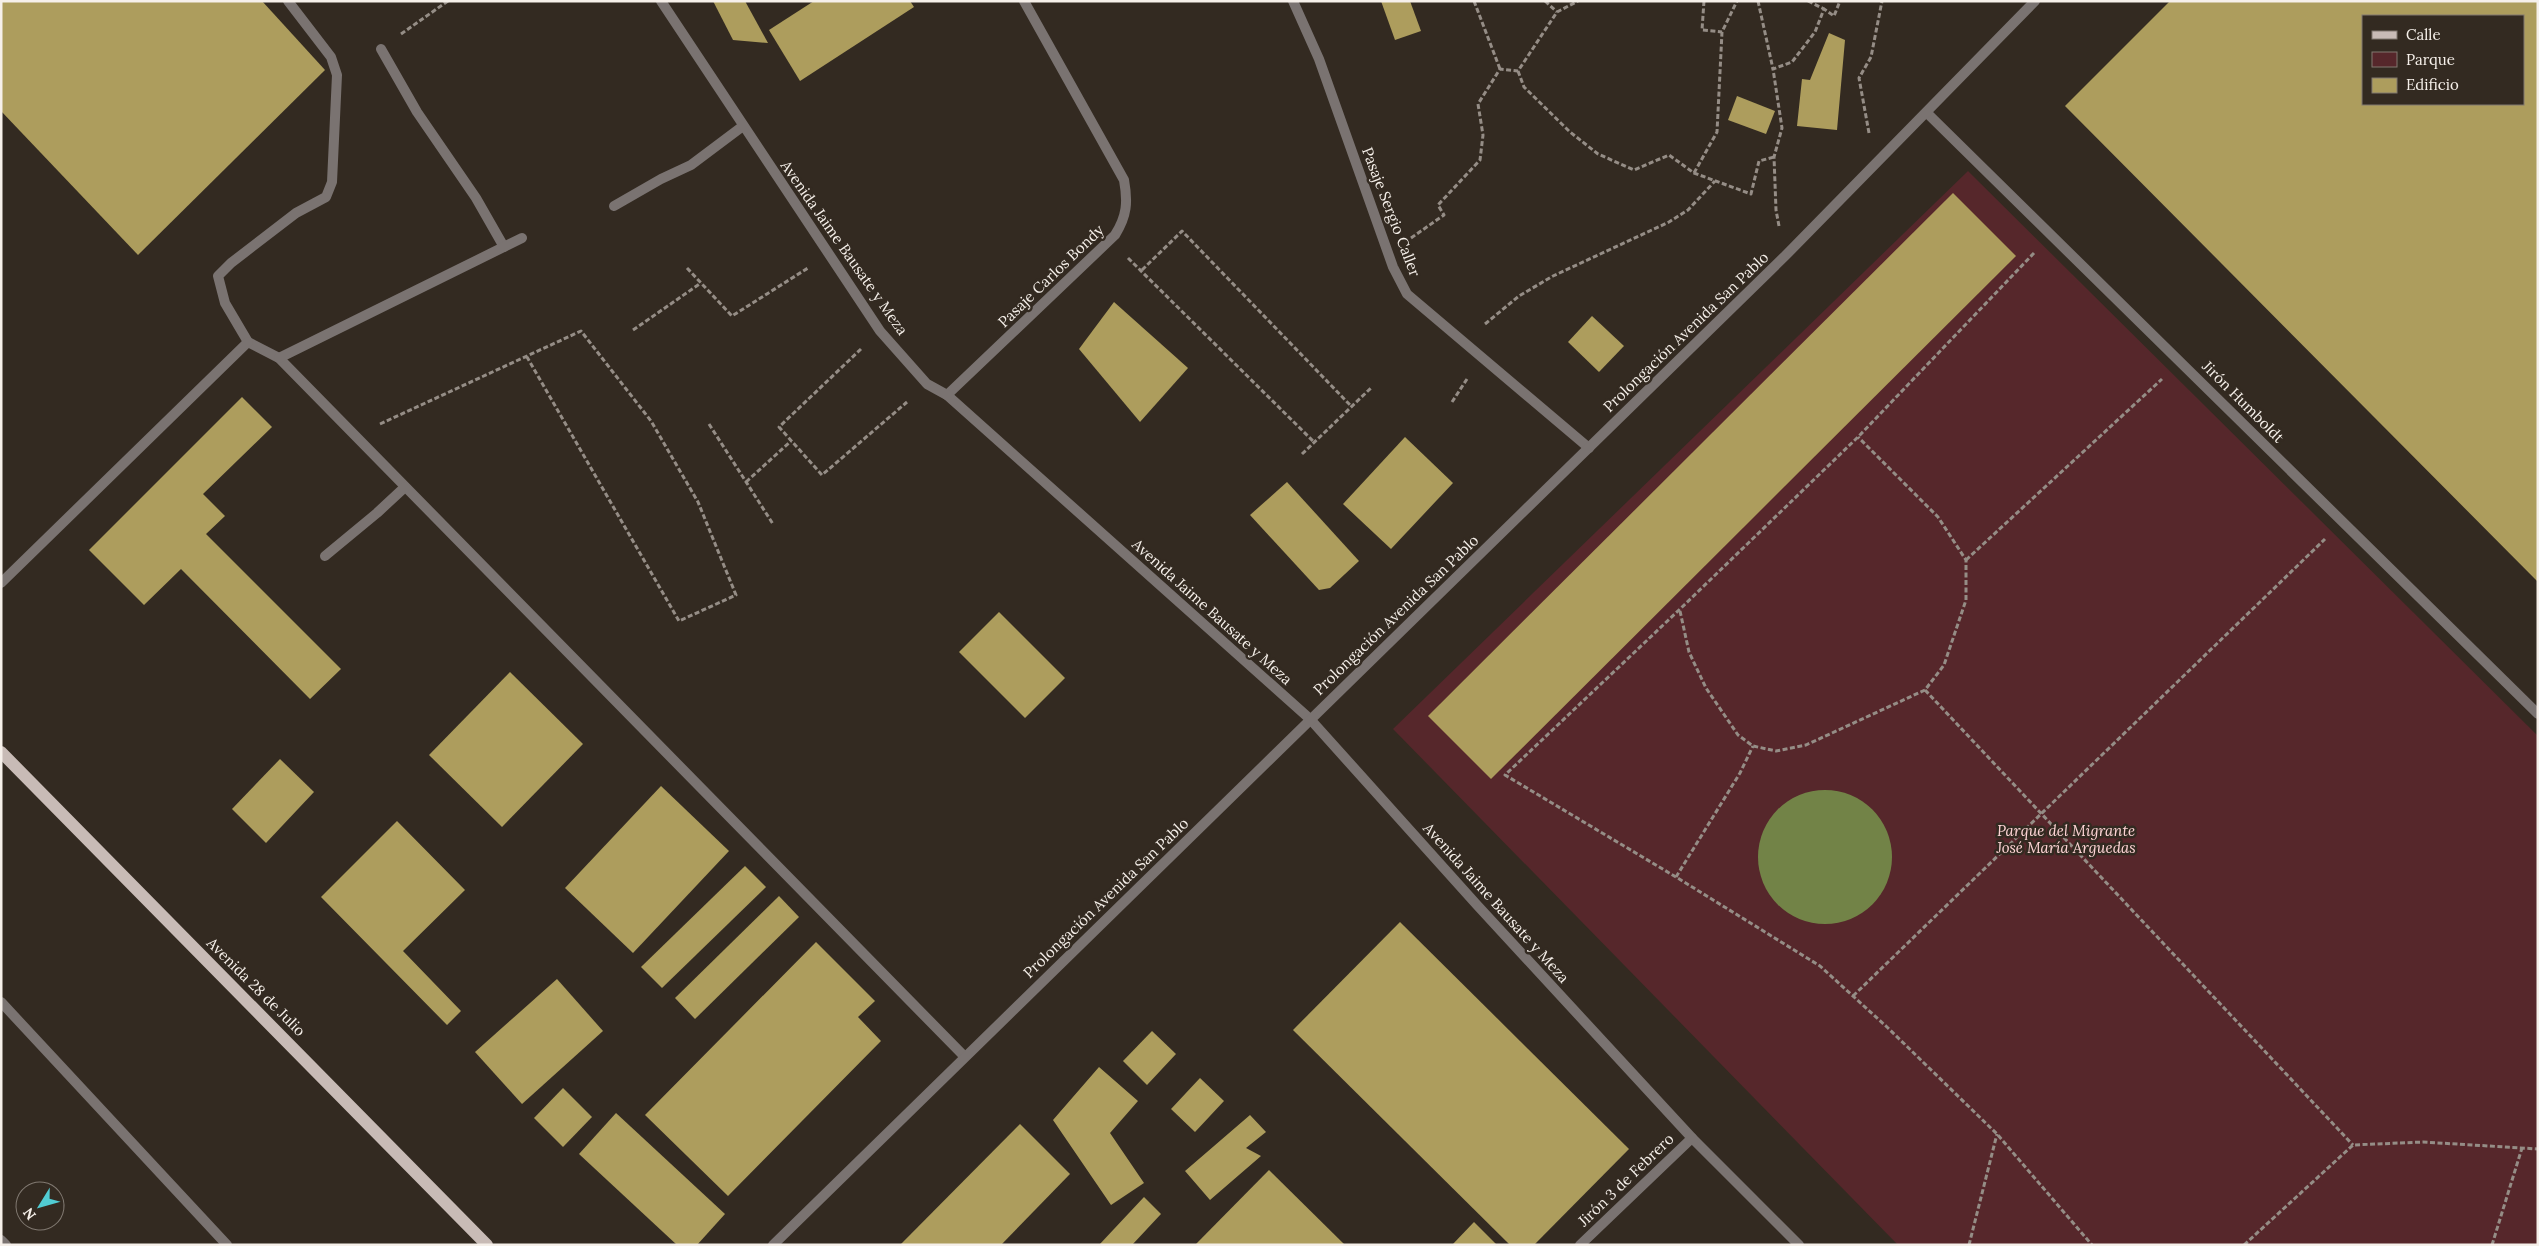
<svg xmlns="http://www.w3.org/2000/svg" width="2539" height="1246" viewBox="0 0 2539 1246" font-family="Lora,serif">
	<rect width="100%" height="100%" fill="#332a21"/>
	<path fill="#56272b" d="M1968,171l570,565v509h-640l-505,-516z"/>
	<circle fill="#728347" cx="1825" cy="857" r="67"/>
	<g fill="#ad9d5d" fill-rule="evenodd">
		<path d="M1,1h261l63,69 -187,185 -137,-144z"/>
		<path d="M713,1h32l23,42 -35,-3z"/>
		<path d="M814,1h96l4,6 -114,74 -31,-51z"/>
		<path d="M1381,1h29l11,30 -26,9z"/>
		<path d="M2170,1h368v581l-473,-476zM2363,16h160v88h-160z"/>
		<path d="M1829,33l16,7 -8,90 -40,-4 5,-47 8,1z"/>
		<path d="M1737,96l38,15 -9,23 -38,-14z"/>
		<path d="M1953,193l63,63 -525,523 -63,-63z"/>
		<path d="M1114,302l74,66 -48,54 -61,-73z"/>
		<path d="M1592,316l32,30 -25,26 -31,-30z"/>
		<path d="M242,397l30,30 -69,67 22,22 -19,18 135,135 -31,30 -129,-130 -37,36 -55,-55z"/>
		<path d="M1405,437l48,46 -62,66 -48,-45z"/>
		<path d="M1287,482l72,79 -29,27 -11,2 -69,-75z"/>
		<path d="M999,612l66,66 -40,40 -66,-66z"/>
		<path d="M510,672l73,72 -81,83 -73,-72z"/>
		<path d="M280,759l34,33 -48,51 -34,-34z"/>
		<path d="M661,786l68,65 -96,102 -68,-65z"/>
		<path d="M397,821l68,69 -62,61 58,60 -14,14 -126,-128z"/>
		<path d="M745,866l21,21 -104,101 -21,-21z"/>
		<path d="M779,896l20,21 -104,102 -20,-21z"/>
		<path d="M1400,922l229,227 -95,96h-24l-217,-215z"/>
		<path d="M816,942l59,59 -17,16 23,24 -153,155 -83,-81z"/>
		<path d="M557,979l46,52 -81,73 -47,-52z"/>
		<path d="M1152,1031l24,23 -29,31 -24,-24z"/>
		<path d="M1099,1067l39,34 -28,32 34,50 -33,22 -58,-85z"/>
		<path d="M1200,1078l24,23 -29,31 -24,-23z"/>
		<path d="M563,1088l29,29 -29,30 -29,-29z"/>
		<path d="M616,1113l109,101 -28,31h-20l-98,-91z"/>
		<path d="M1250,1115l16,17 -20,16 15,8 -51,44 -25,-29z"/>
		<path d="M1020,1124l50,50 -69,71h-101z"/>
		<path d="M1269,1170l76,75h-150z"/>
		<path d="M1144,1197l17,17 -29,31h-33z"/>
		<path d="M1474,1222l23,23h-45z"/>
	</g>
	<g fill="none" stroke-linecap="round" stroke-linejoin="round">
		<g stroke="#958d86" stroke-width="3" stroke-dasharray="5 2.5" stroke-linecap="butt">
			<path d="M1474,1l26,68"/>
			<path d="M1545,1l12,11"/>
			<path d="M1704,1l-2,29 20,2"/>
			<path d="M1758,1l15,68"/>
			<path d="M1808,1l16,8"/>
			<path d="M401,34l47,-33"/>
			<path d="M1518,71l6,16 46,45 28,22 36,16 35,-15 25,18 57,21 8,-33 15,-4"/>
			<path d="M1869,133l-10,-55 12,-21 11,-56"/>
			<path d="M1694,173l23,-41 5,-100 15,-31"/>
			<path d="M1779,226l-3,-16 -2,-53 8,-29 -9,-59 19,-7 23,-30 9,-23 10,7 6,-15"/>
			<path d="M1411,238l33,-23 -6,-10 42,-45 3,-25 -5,-31 22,-35 18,2 39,-59 21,-11"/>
			<path d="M2034,253l-176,184 -179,173 -174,165 171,102 144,89 68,62 109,106 95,111"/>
			<path d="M1128,258l186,184"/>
			<path d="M687,268l45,48 76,-48"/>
			<path d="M1142,270l40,-39 169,175"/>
			<path d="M1485,324l34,-28 34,-20 116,-54 19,-12 27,-29"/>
			<path d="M633,330l68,-47"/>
			<path d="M861,349l-82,78 43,48 85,-73"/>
			<path d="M1452,402l15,-23"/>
			<path d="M380,424l201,-93 70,90 47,81 38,93 -57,26 -152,-264"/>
			<path d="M709,424l64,100"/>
			<path d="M1302,454l70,-67"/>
			<path d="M746,482l45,-41"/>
			<path d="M1966,560l196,-181"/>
			<path d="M1680,611l9,41 17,36 32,47 15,11 23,5 30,-6 119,-55 19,-25 22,-65v-40l-28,-43 -80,-80"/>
			<path d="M1925,690l428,455"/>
			<path d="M1676,877l64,-104 13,-27"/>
			<path d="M1853,996l472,-457"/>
			<path d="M1969,1245l28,-111"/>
			<path d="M2244,1245l109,-100 70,-3 115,7"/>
			<path d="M2492,1245l30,-97"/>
		</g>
		<g stroke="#7a7371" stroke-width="10">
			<path d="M288,1l43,56 6,18 -5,107 -6,15 -30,16 -65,50 -13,13 7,27 23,39 31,16 685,698"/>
			<path d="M1293,1l26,58 74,208 14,27 182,154"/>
			<path d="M381,49l36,63 59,86 28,49"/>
			<path d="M614,206l47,-27 30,-14 52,-39"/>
			<path d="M279,358l243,-120"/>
			<path d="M325,556l52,-43 28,-26"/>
			<path d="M1,583l247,-241"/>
			<path d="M1,1002l226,243"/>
		</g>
		<path stroke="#7a7371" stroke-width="10" d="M1927,113l611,601"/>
		<g stroke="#7a7371" stroke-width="10">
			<path d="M947,395l168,-160c12,-19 13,-33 9,-55l-100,-179"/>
			<path d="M1,1240l5,5"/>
			<path d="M1580,1245l112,-107"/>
		</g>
		<g stroke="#7a7371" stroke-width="10">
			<path d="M661,1l219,330 47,53 20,11 363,324 167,186 215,233 107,107"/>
			<path d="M773,1245l1012,-989 250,-255"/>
		</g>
		<path stroke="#c8bbb6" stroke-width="12" d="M1,752l486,493"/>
	</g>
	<g text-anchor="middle" stroke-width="5" stroke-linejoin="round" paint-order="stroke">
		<g font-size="15" fill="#f6f0ea" stroke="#332a21">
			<text transform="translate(1391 212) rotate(69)" y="5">Pasaje Sergio Caller</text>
			<text transform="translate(844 248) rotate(55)" y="5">Avenida Jaime Bausate y Meza</text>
			<text transform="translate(1051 276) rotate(-44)" y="5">Pasaje Carlos Bondy</text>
			<text transform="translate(1686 332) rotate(-44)" y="5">Prolongación Avenida San Pablo</text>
			<text transform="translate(2243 402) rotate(45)" y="5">Jirón Humboldt</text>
			<text transform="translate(1212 612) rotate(42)" y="5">Avenida Jaime Bausate y Meza</text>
			<text transform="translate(1396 615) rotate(-44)" y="5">Prolongación Avenida San Pablo</text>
			<text transform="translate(1106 898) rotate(-44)" y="5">Prolongación Avenida San Pablo</text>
			<text transform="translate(1496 903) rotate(48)" y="5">Avenida Jaime Bausate y Meza</text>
			<text transform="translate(256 987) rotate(45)" y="5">Avenida 28 de Julio</text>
			<text transform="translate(1626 1180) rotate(-44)" y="5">Jirón 3 de Febrero</text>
		</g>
		<g font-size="15" font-style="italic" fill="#ffd5d6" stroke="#332a21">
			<text x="2066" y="836">Parque del Migrante<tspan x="2066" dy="17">José María Arguedas</tspan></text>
		</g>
	</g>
	<rect width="2539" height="1246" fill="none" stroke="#f6f0ea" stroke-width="5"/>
	<rect x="2362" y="15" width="162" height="90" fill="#332a21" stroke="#817971"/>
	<rect x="2372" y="31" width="25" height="8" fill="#c8bbb6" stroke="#817971"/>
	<text x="2406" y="40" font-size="15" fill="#f6f0ea">Calle</text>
	<rect x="2372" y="52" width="25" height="15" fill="#56272b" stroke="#817971"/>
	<text x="2406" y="65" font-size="15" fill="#f6f0ea">Parque</text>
	<rect x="2372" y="78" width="25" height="15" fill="#ad9d5d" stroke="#817971"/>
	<text x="2406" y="90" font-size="15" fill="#f6f0ea">Edificio</text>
	<g transform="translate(40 1206) rotate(233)"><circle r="24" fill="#332a21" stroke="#817971"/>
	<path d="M0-4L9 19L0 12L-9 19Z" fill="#51ccd3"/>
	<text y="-8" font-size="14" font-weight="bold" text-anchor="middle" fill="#f6f0ea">N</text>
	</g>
</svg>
